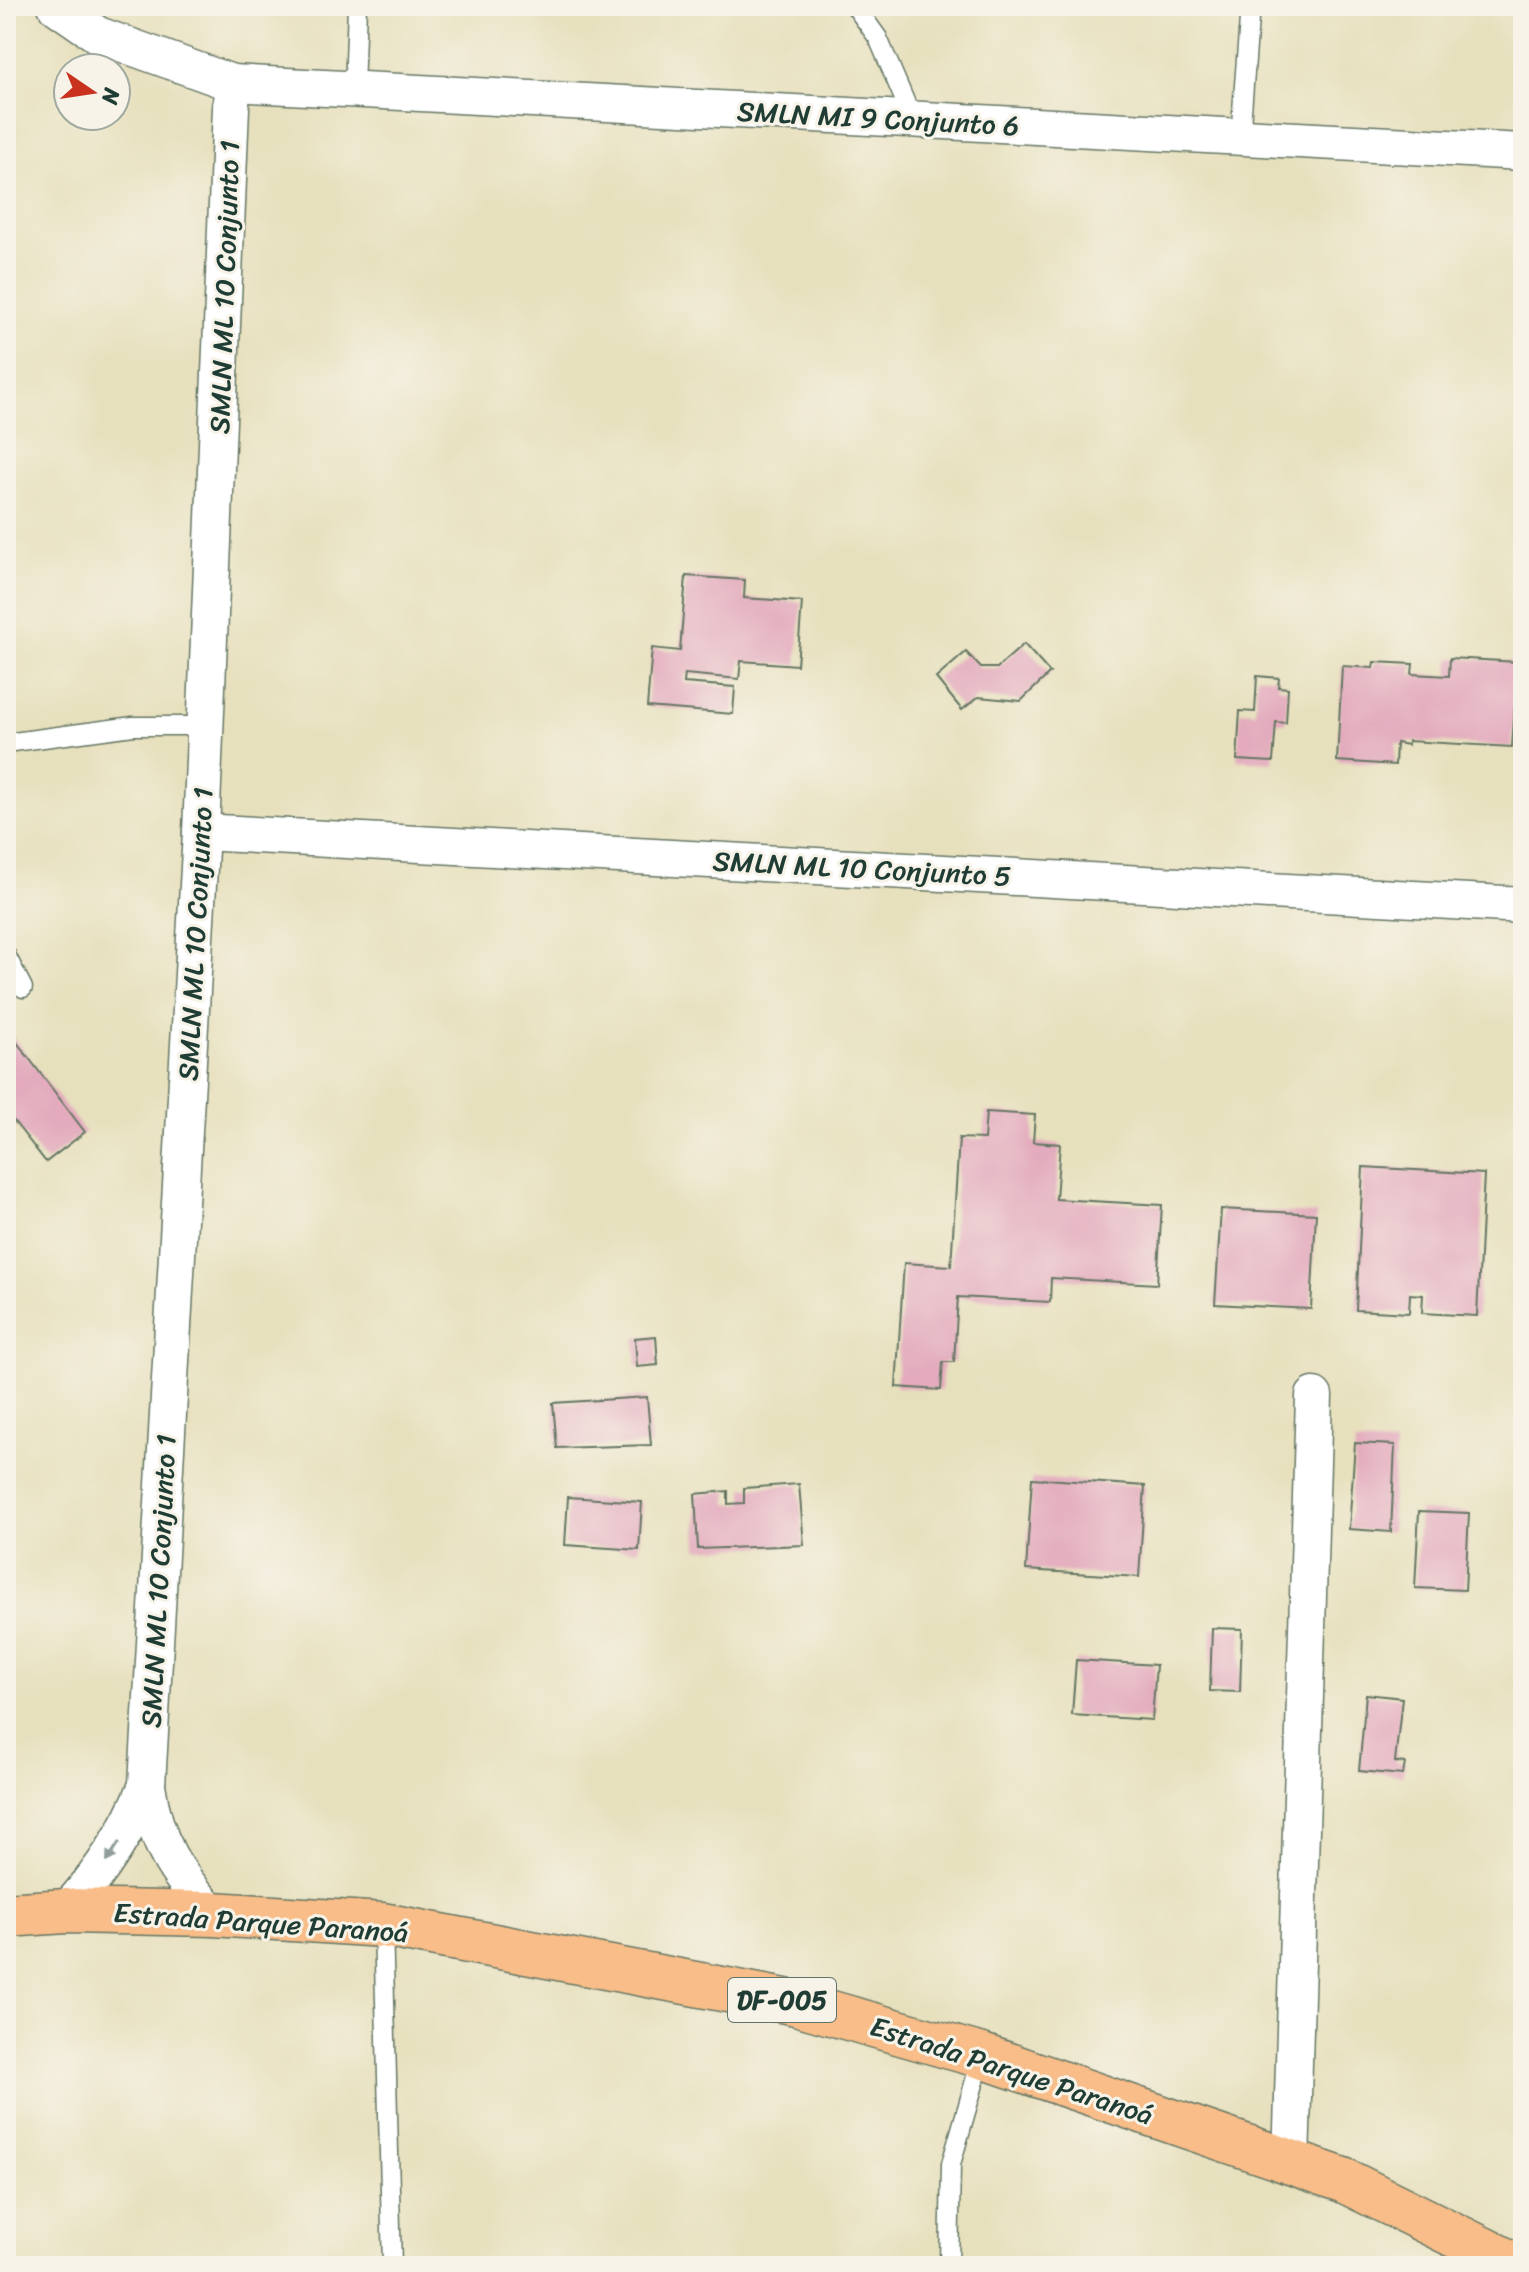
<svg xmlns="http://www.w3.org/2000/svg" width="1529" height="2272" viewBox="0 0 1529 2272" font-family="Sriracha,sans-serif">
	<rect width="100%" height="100%" fill="#f7f3e8"/>
	<filter id="ink" filterUnits="userSpaceOnUse"><feTurbulence type="fractalNoise" baseFrequency=".0125" numOctaves="2"/><feDisplacementMap in="SourceGraphic" scale="16" xChannelSelector="R" yChannelSelector="G"/><feConvolveMatrix kernelMatrix="1 2 1 2 8 2 1 2 1" color-interpolation-filters="sRGB"/></filter>
	<filter id="wash" filterUnits="userSpaceOnUse"><feTurbulence type="fractalNoise" baseFrequency=".006" numOctaves="4" result="noise"/><feDisplacementMap in="SourceGraphic" scale="32" xChannelSelector="R" yChannelSelector="G"/><feGaussianBlur stdDeviation="1.8" result="paint"/><feColorMatrix in="noise" values="0 0 0 0 0 0 0 0 0 0 0 0 0 0 0 0 0 1.4 0 .05"/><feComposite in="paint" operator="in"/></filter>
	<g filter="url(#wash)">
		<rect width="100%" height="100%" fill="#e7e0bd"/>
		<g id="blocks">
			<g fill="#e3abbd">
				<path d="M686,576l59,4 -1,18 58,4 -5,63 -56,-4 -2,18 -54,-5 -1,9 51,4 -2,27 -86,-7 5,-59 28,3z"/>
				<path d="M1024,644l26,29 -29,28 -43,-4 -16,13 -26,-32 30,-26 15,16h16z"/>
				<path d="M1450,658l68,4 -6,85 -104,-6v4l-12,-2 -1,22 -58,-4 5,-95 31,2 1,-6 39,2 -1,10 37,2z"/>
				<path d="M1257,676l22,2 -1,9 10,1 -2,35 -10,-1 -3,40 -36,-2 3,-49 15,1z"/>
				<path d="M6,1028l79,104 -39,30 -40,-51z"/>
				<path d="M986,1112l49,3 -2,27 27,2 -4,55 106,6 -5,79 -106,-6 -1,24 -92,-5 -4,65h-11l-2,28 -45,-3 8,-124 47,3 8,-128 25,1z"/>
				<path d="M1363,1167l121,7 -7,142 -55,-3 1,-18 -13,-1 -1,19 -53,-3z"/>
				<path d="M1221,1209l95,5 -5,95 -96,-5z"/>
				<path d="M656,1336l2,29 -21,2 -2,-29z"/>
				<path d="M647,1397l4,48 -94,3 -4,-45z"/>
				<path d="M1355,1443l40,2 -4,87 -42,-3z"/>
				<path d="M1032,1478l113,8 -6,91 -113,-7z"/>
				<path d="M799,1484l5,61 -106,4 -3,-55 33,-3v13l16,-1v-15z"/>
				<path d="M568,1497l74,5 -3,48 -74,-5z"/>
				<path d="M1419,1511l50,2 -4,77 -50,-2z"/>
				<path d="M1212,1628l30,1 -2,63 -30,-1z"/>
				<path d="M1076,1660l80,5 -4,55 -80,-5z"/>
				<path d="M1366,1694l36,4 -7,64 10,1 -2,12 -44,-4z"/>
			</g>
		</g>
	</g>
	<g filter="url(#ink)">
		<use href="#blocks" fill-opacity="0" stroke="#657664" stroke-width="2"/>
		<g fill="none" stroke-linecap="round" stroke-linejoin="round">
			<defs>
				<g id="lane">
					<path d="M855,6l23,32 35,82"/>
					<path d="M354,89l3,-83"/>
					<path d="M1240,138l10,-132"/>
					<path d="M6,743l127,-17h72"/>
					<path d="M6,955l17,33"/>
					<path d="M383,1925l9,341"/>
					<path d="M949,2266l2,-102 31,-108"/>
				</g>
				<g id="street">
					<path d="M56,6l42,29 134,48 1291,69"/>
					<path d="M201,832l1322,73"/>
					<path d="M66,1911c35,-38 62,-78 81,-126"/>
					<path d="M213,1914c-39,-42 -58,-72 -66,-129l54,-953 31,-749"/>
					<path d="M1291,2163l23,-767"/>
				</g>
				<path id="primary" d="M6,1915l60,-4 147,3 170,11 413,78 186,53 361,124 174,86"/>
			</defs>
			<use href="#lane" stroke="#657664" stroke-width="21"/>
			<use href="#street" stroke="#657664" stroke-width="39"/>
			<use href="#primary" stroke="#657664" stroke-width="47"/>
			<use href="#lane" stroke="#fff" stroke-width="18"/>
			<use href="#street" stroke="#fff" stroke-width="36"/>
			<use href="#primary" stroke="#f8bd88" stroke-width="44"/>
		</g>
		<defs><path id="oneway-solid" d="M-6-.8H1V-3.2L6.5 0L1 3.2V.8H-6Z" transform="scale(2)"/></defs>
		<use fill="#8f9e9a" href="#oneway-solid" transform="translate(113 1852) rotate(123)"/>
	</g>
	<g text-anchor="middle" stroke-width="6" stroke-linejoin="round" paint-order="stroke">
		<rect fill="#f7f3e8" stroke="#60746a" stroke-width="2" x="728" y="1978" width="108" height="44" rx="6"/>
		<g font-size="26" font-weight="bold" fill="#1f3d34">
			<text x="782" y="2009">DF-005</text>
		</g>
		<g font-size="28" fill="#1f3d34" stroke="#f7f3e8">
			<text transform="translate(878 118) rotate(3)" y="10">SMLN MI 9 Conjunto 6</text>
			<text transform="translate(224 287) rotate(-88)" y="10">SMLN ML 10 Conjunto 1</text>
			<text transform="translate(862 868) rotate(3)" y="10">SMLN ML 10 Conjunto 5</text>
			<text transform="translate(195 934) rotate(-87)" y="10">SMLN ML 10 Conjunto 1</text>
			<text transform="translate(158 1581) rotate(-87)" y="10">SMLN ML 10 Conjunto 1</text>
			<text transform="translate(261 1922) rotate(4)" y="10">Estrada Parque Paranoá</text>
			<text transform="translate(1012 2070) rotate(18)" y="10">Estrada Parque Paranoá</text>
		</g>
	</g>
	<rect width="1529" height="2272" fill="none" stroke="#f7f3e8" stroke-width="32"/>
	<g transform="translate(92 92) rotate(103)"><circle r="38" fill="#f7f3e8" stroke="#a1aaa0" stroke-width="2"/>
	<path d="M0-6L14 30L0 20L-14 30Z" fill="#c8321e"/>
	<text y="-12" font-size="22" font-weight="bold" text-anchor="middle" fill="#1f3d34">N</text>
	</g>
</svg>
